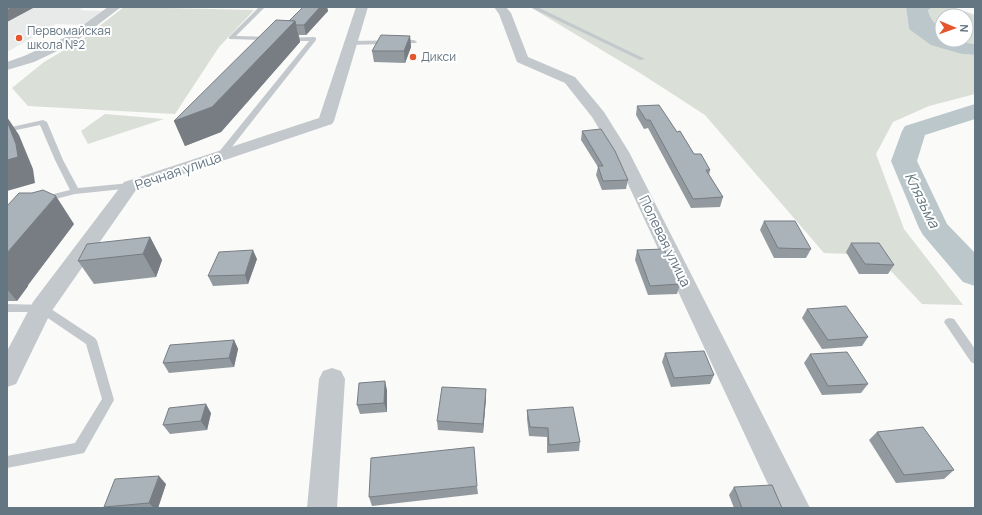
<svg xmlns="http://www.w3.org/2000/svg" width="982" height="515" viewBox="0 0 982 515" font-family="Manrope,sans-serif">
	<rect width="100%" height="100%" fill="#fafaf8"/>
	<path fill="#e8e9e9" d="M7,7h77l-5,3 23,1 -20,14 -26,-1 -49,28z"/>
	<g fill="#dadfd7">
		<path d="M124,7l130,3 -35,37 -44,67 -147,-8 -16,-18 32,-26 39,-23z"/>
		<path d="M530,7h376l3,22 53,25 13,1v39l-46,12 -36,16 -17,32 28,75 59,76 -41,-1 -46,-49 -52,-2 -119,-138 -65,-42z"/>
		<path d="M933,7l22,1 20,7v29l-13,-1 -6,-3h10v-24h-24v17l-13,-16 -1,-7z"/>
		<path d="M105,114l59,5 -76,25 -7,-13z"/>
	</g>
	<path fill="#bbc7cb" d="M906,7h27l-5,3c2,13 14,16 14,30 12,0 22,3 33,4v11l-13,-1 -31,-9 -22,-16z"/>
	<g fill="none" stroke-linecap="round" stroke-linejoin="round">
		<path fill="#bbc7cb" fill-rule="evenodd" d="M975,104v15l-50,16 -8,26 30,63 28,29v33l-12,-4 -40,-47 -4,-7 -28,-67 11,-30 3,-5z"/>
		<g fill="#c3c8cc" fill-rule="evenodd">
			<path d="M259,7h6l-29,29 34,1 2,1v2l-43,-1v-2z"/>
			<path d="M530,7h7l108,52 -5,1z"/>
			<path d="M314,37l2,1v2l-92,117h-6v-4l91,-112h-23l-2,-1v-2z"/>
			<path d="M414,40l3,2 -1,1 -65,2 -3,-2 3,-2z"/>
			<path d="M43,120l4,2 16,38 15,28 52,-5 4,3 -1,2 -58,6 -31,8 -3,-1 -1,-2 1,-2 29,-7 -15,-30 -15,-35 -33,7v-4z"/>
			<path d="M7,304l38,1 50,33 2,3 17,59 -30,53 -77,15v-12l68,-13 27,-44 -16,-55 -47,-32h-32z"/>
			<path d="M950,318l4,1 21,30v15l-4,-2 -25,-37 -2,-3 2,-3z"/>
		</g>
		<g fill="#c3c8cc" fill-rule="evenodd">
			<path d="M108,7h13l-47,36 -40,19 -27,8v-8l17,-6 42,-19z"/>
			<path d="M356,7h12l-34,114 -2,3 -196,66 -85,122 -35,72 -9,3v-36l26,-49 91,-120 195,-64z"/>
			<path d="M494,7h12l5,6 17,44 47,20 29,35 25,40 181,356h-31l-166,-356 -21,-35 -27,-34 -48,-21 -18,-48z"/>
			<path d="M332,368l9,3 4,8 -8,129h-30l12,-129 4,-8z"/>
		</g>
	</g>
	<g fill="#929a9f">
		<path d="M303,7h24l1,4 -22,24h-7l1,7 -79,90 -36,14 -11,-25 115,-100z"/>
		<path d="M410,36l1,11 -6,16 -31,-1 -2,-11z"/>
		<path d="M637,106l40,26 17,22 16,16 -1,5 14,22 -3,10 -29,1 -43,-80 -4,1 -8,-14z"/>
		<path d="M582,131l46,49 -2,9 -24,1 -6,-15 2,-8 -17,-27z"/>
		<path d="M7,206l67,18 -46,61v1l-11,15h-10z"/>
		<path d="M764,221l47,28 -5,9h-32l-14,-28z"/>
		<path d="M150,237l12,23 -6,17 -62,7 -16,-23z"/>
		<path d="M851,243l43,22 -6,9h-29l-13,-22z"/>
		<path d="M637,250l43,34 -3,10 -29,1 -13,-35z"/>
		<path d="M257,259l-9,25 -35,2 -5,-10z"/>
		<path d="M807,309l61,28 -6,9 -40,3 -20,-31z"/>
		<path d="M234,340l4,9 -4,18 -65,6 -6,-10z"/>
		<path d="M665,353l49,22 -4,9 -39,3 -9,-25z"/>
		<path d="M810,354l58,30 -7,9 -39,2 -18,-32z"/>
		<path d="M387,390v22l-27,2 -3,-9z"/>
		<path d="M486,398l-3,35 -45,-3 -1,-9z"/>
		<path d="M527,410l53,32 -1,9 -32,2v-16l-18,-1 -2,-17z"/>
		<path d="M211,413l-4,17 -37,4 -7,-9z"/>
		<path d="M877,432l77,38 -10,9 -48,4 -27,-43z"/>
		<path d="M166,484l-8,24h-53l-1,-1z"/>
		<path d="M477,486l1,8 -106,12 -3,-9z"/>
		<path d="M734,487l48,21h-48l-5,-13z"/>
	</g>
	<g fill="#777d82">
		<path d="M12,7h23l-28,15v-12z"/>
		<path d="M320,7h7l1,4 -22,24 -2,-10z"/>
		<path d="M295,21l5,21 -79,90 -36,14 -11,-25z"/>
		<path d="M410,36l1,11 -6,16 -1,-12z"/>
		<path d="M7,117l12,18 14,34 2,14 -28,8z"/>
		<path d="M56,196l18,28 -46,61v1l-11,15 -10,-12v-36z"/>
		<path d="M150,237l12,23 -6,17 -13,-23z"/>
		<path d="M253,250l4,9 -9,25 -3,-9z"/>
		<path d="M234,340l4,9 -4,18 -5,-9z"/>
		<path d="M385,381l2,9v22l-3,-9z"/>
		<path d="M486,389v9l-3,35v-9z"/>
		<path d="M206,404l5,9 -4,17 -6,-9z"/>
		<path d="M159,476l7,8 -8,24h-4l-5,-5z"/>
	</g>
	<g fill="#aab3b9" stroke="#777d82">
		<path d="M7,7h5l-5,3z"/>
		<path d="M303,7h17l-16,18h-8l-1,-4h-6z"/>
		<path d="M276,20l19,1 -83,86 -38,14z"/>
		<path d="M381,35l29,1 -6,15h-32z"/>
		<path d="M659,105l18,27 3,-1 14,23h7l9,16h-4l17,27 -30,2 -43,-79h-4l-9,-14z"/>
		<path d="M7,121l9,23 2,13 -11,3z"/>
		<path d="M601,129l14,22 13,29 -25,1 -5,-15h5l-21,-35z"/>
		<path d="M43,190l13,6 -49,57v-47l12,-13h13z"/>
		<path d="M764,221h31l16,28 -33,-1z"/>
		<path d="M150,237l-7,17 -65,7 9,-17z"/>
		<path d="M851,243h28l15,22 -29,-1z"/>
		<path d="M664,249l16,35 -30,2 -13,-36z"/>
		<path d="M253,250l-8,25 -37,1 11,-24z"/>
		<path d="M846,306l22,31 -40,3 -21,-31z"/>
		<path d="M234,340l-5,18 -66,5 7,-18z"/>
		<path d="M704,351l10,24 -40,3 -9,-25z"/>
		<path d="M847,352l21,32 -40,2 -18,-32z"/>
		<path d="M385,381l-1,22 -27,2 2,-22z"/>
		<path d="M442,387l44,2 -3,35 -46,-3z"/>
		<path d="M206,404l-5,17 -38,4 6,-17z"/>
		<path d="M573,407l7,35 -31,3 -1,-17 -18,-1 -3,-17z"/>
		<path d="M923,427l31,43 -50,5 -27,-43z"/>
		<path d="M474,447l3,39 -108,11 2,-39z"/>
		<path d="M159,476l-10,27 -45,4 11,-28z"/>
		<path d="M772,485l10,23h-40l-8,-21z"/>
	</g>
	<g fill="#e4572e" stroke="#fff" stroke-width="1.5">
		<circle cx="19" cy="38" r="4"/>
		<circle cx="413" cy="57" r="4"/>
	</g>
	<g text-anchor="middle" stroke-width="4" stroke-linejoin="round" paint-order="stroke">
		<g font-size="12" fill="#657683" stroke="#fff" text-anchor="start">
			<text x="27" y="35">Первомайская<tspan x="27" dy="14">школа №2</tspan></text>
			<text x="421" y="61">Дикси</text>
		</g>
		<g font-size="14" fill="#657683" stroke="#fff">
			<text transform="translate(178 171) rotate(-19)" y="5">Речная улица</text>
			<text transform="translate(665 241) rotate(64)" y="5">Полевая улица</text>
		</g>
		<g font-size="15" font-style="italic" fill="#60757c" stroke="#fff">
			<text transform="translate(922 200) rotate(64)" y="5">Клязьма</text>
		</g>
	</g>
	<rect width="982" height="515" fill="none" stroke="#657683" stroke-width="16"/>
	<g transform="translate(954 28) rotate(92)"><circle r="19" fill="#ffffff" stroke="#c1c8cd"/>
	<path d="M0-3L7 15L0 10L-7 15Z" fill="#e4572e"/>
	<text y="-6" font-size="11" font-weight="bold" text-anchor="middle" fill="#657683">N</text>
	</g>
</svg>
